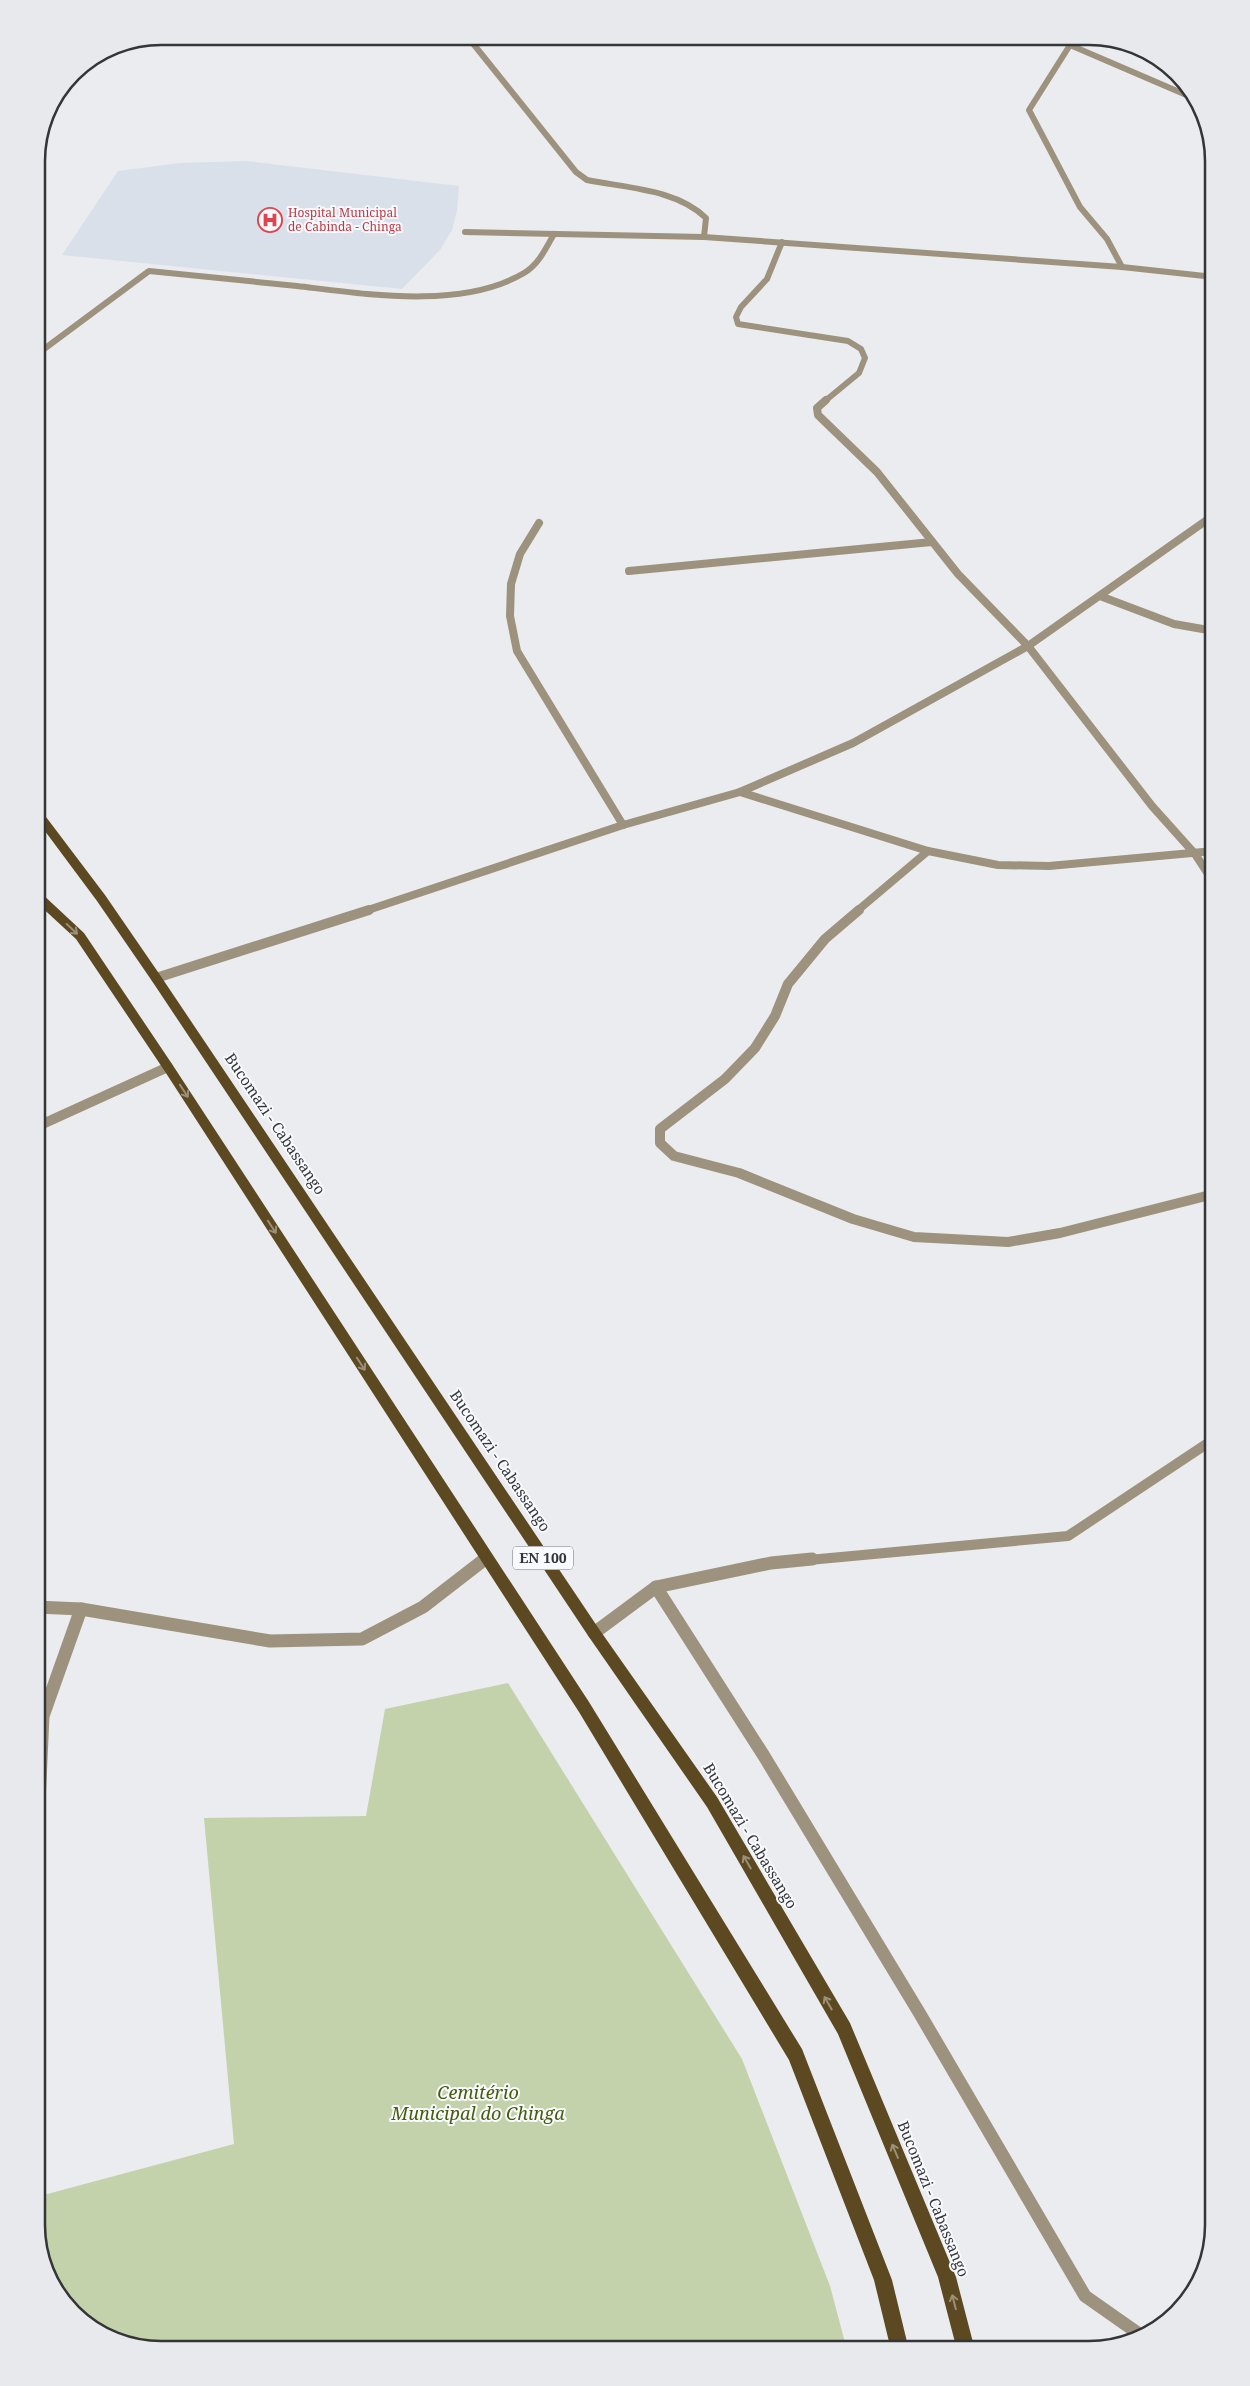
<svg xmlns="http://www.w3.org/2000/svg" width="1250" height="2386" viewBox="0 0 1250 2386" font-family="'Noto Serif',serif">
	<rect width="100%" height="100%" fill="#eaecef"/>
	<path fill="#dae0ea" d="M246,161l213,25 -2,25 -5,19 -12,20 -38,39 -340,-34 56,-84 62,-8z"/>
	<path fill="#c4d2ac" d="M508,1683l234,376 88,227 17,64 -694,-1 -62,-20 -45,-56 -10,-48v-28l198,-53 -30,-326 162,-2 19,-107z"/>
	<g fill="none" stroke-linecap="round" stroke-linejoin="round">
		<g stroke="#9d927d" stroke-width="6">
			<path d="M467,36l109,136 11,8c39,8 90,9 119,38l-2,19"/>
			<path d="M1071,37l-1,8 -41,65 51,97 27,32 15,28"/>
			<path d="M1070,45l121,52"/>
			<path d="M465,232l239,5 418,30 92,10"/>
			<path d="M782,242l-15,37 -26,28 -5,10 2,7 110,17 13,8 4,9 -6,15 -34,28"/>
			<path d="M36,355l113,-84c49,5 98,10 148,15 68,8 165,24 227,-13 15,-9 22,-25 30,-39"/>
		</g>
		<g stroke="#9d927d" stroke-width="8">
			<path d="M826,400l-9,8 1,7 59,57 81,102 70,72 124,160 43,48 19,29"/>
			<path d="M539,523l-19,31 -9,30 -1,32 7,35 106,174"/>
			<path d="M629,571l303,-29"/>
			<path d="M1100,596l74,28 40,7"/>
			<path d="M740,792l188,59 70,14 51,1 165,-15"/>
			<path d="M365,911l258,-86 117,-33 113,-49 175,-97 186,-131"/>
			<path d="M857,911l71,-60"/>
		</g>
		<g stroke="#9d927d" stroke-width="10">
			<path d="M859,910l-34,29 -37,45 -13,32 -20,32 -30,31 -65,50v14l14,13 65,17 114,46 61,18 94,5 52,-9 154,-39"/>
			<path d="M156,978l213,-68"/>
			<path d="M36,1127l132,-60"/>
			<path d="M484,1561l3,-3"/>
			<path d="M798,1561l270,-25 146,-97"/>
		</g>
		<g stroke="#9d927d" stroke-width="13">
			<path d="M656,1587l108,169 156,258 165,282 57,40"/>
			<path d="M36,1607l45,2 189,32 92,-2 61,-32 62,-48"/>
			<path d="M594,1633l62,-46 115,-24 41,-4"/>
			<path d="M36,1828l2,-3 5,-109 38,-107"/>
		</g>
		<g fill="#5c4921" fill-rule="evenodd">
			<path d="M36,808l4,1 65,86 55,80 439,654 118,168 133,226 106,254 19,73h-18l-19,-73 -100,-243 -131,-227 -118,-170 -437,-656 -55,-80 -61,-82z"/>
			<path d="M36,892h4l44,41 88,131 417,638 213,347 90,231 17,70h-18l-17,-70 -85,-220 -210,-348 -415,-642 -88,-131 -40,-37z"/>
		</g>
	</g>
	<defs><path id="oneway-shaft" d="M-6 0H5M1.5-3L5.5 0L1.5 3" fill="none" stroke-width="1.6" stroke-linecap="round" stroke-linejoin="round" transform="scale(1.25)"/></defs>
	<g stroke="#9a8f79">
		<use href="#oneway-shaft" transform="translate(72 929) rotate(43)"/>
		<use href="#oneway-shaft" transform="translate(184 1091) rotate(57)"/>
		<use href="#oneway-shaft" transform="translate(272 1227) rotate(57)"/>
		<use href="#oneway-shaft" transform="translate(361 1364) rotate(57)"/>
		<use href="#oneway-shaft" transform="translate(747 1862) rotate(-120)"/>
		<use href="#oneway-shaft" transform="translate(828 2003) rotate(-120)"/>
		<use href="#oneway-shaft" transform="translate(895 2151) rotate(-113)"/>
		<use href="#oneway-shaft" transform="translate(954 2302) rotate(-104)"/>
	</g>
	<defs>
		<symbol id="hospital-ring" viewBox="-11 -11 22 22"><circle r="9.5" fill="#f7f9fd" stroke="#e0444e" stroke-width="1.5"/><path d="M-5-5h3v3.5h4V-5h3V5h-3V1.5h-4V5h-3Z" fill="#e0444e"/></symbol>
	</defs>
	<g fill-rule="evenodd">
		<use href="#hospital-ring" x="256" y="206" width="28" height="28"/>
	</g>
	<g text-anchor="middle" stroke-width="4" stroke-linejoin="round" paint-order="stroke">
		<g font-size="12" fill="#be3a42" stroke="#f7f9fd" text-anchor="start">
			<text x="288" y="217">Hospital Municipal<tspan x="288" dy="14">de Cabinda - Chinga</tspan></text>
		</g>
		<rect fill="#f7f9fd" stroke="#6e7072" stroke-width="1" x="513" y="1546.5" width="60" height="23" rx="4"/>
		<g font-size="14" font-weight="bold" fill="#343536">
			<text x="543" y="1563">EN 100</text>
		</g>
		<g font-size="15" fill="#343536" stroke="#f7f9fd">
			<text transform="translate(275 1124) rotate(56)" y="5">Bucomazi - Cabassango</text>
			<text transform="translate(500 1461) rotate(56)" y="5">Bucomazi - Cabassango</text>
			<text transform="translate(750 1836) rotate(59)" y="5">Bucomazi - Cabassango</text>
			<text transform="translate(933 2199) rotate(68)" y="5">Bucomazi - Cabassango</text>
		</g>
		<g font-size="18" font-style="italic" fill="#475c0b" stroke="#f7f9fd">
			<text x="478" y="2099">Cemitério<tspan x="478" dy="21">Municipal do Chinga</tspan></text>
		</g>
	</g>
	<path d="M0 0H1250V2386H0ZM161 45H1089A116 116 0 0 1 1205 161V2225A116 116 0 0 1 1089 2341H161A116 116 0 0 1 45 2225V161A116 116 0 0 1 161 45Z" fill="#e7e9ed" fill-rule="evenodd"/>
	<path fill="none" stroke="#343536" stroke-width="2.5" d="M161 45H1089A116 116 0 0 1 1205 161V2225A116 116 0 0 1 1089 2341H161A116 116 0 0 1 45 2225V161A116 116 0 0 1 161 45Z"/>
</svg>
